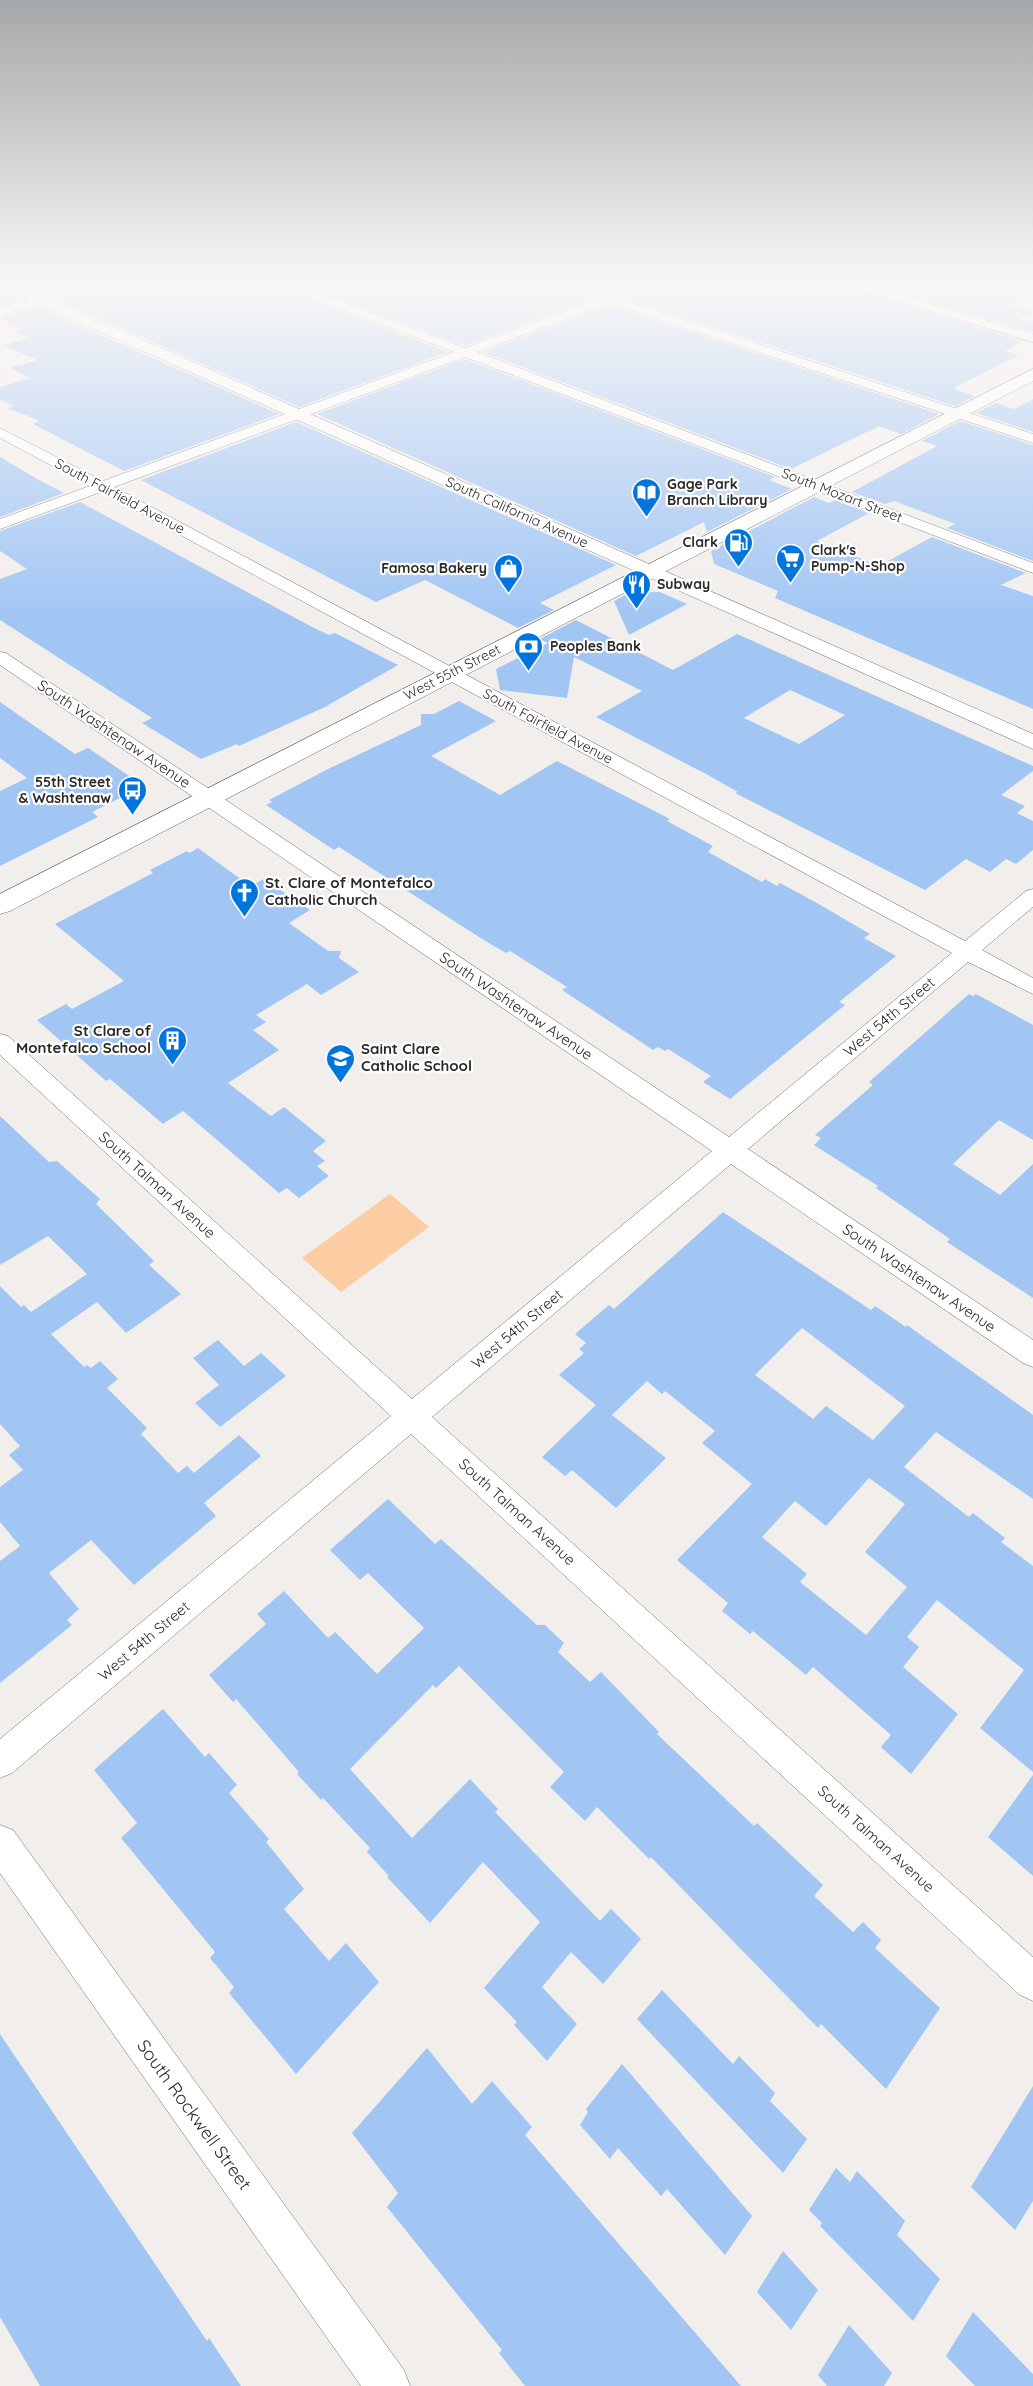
<svg xmlns="http://www.w3.org/2000/svg" width="1033" height="2386" viewBox="0 0 1033 2386" font-family="Quicksand,sans-serif">
	<rect width="100%" height="100%" fill="#f2eeeb"/>
	<path fill="#fccca2" d="M390,1194l39,33 -88,65 -39,-34z"/>
	<g fill="#a2c6f4" fill-rule="evenodd">
		<path d="M17,282h70l-43,12z"/>
		<path d="M113,282h160l2,4 173,66 -149,55 -240,-107z"/>
		<path d="M294,282h258l2,4 38,13 -127,47z"/>
		<path d="M569,282h79l-38,11z"/>
		<path d="M663,282h172l187,59 -17,10 14,4 -60,30 -5,4 21,7 -20,10 -328,-107z"/>
		<path d="M861,282h172l-22,11 15,4 -16,8 23,7 -15,7 15,4v9z"/>
		<path d="M0,289l22,10 -22,7z"/>
		<path d="M610,305l329,109 -38,20 -22,-8 -88,43 -308,-117z"/>
		<path d="M38,307l241,107 -155,57 -91,-47 7,-3 -32,-13 6,-2 -14,-6v-13l30,-9 -20,-10 28,-8 -34,-14 24,-8 -12,-6 5,-2 -21,-12z"/>
		<path d="M465,359l310,118 -6,3 23,9 -85,43 -3,-10 -68,34 -319,-142z"/>
		<path d="M1033,399v33l-57,-19 20,-10 18,6z"/>
		<path d="M960,421l73,24v116l-86,-33 8,-4 -61,-23 -9,3 -33,-12 85,-46 -15,-5z"/>
		<path d="M296,422l320,143 -76,38 14,7 -36,18 -93,-48 -49,22 -235,-122z"/>
		<path d="M0,457l39,23 25,13 -64,24z"/>
		<path d="M814,497l15,6 6,-3 34,13 -52,28 62,25 53,-29 94,36 -25,12 32,11v113l-258,-111 3,-7 -64,-27 -3,-13z"/>
		<path d="M80,502l234,126 15,7 6,-2 63,32 -73,42 -86,39 -2,-2 -36,15 -59,-36 10,-5 -152,-98v-41l27,-10 -27,-18v-20z"/>
		<path d="M660,592l27,12 -58,31 -15,-34 15,-8z"/>
		<path d="M576,620l97,50 64,-36 296,132v5l-32,24 24,11 -8,7 16,8v29l-17,14 -10,-5 -16,13 -24,-13 -41,31 -190,-97 3,-1 -32,-18 -110,-57 46,-26 -68,-34 -7,41 -67,-8 -4,-21 52,-26 -8,-4zM790,690l55,25 -46,29 -55,-26z"/>
		<path d="M459,701l37,20 -65,35 69,39 57,-34 113,58 -3,2 46,25 -5,6 54,30 3,-3 12,7 3,-3 37,20 53,31 -6,4 32,18 -57,46 6,3 -115,94 -27,-17 8,-6 -43,-27 -3,2 -7,-4 -5,3 -91,-60 5,-3 -57,-36 -4,2 -24,-14 -143,-92 -5,3 -68,-45 6,-3 -3,-2 57,-30 95,-45v-11h13z"/>
		<path d="M0,702l75,52 13,-6 56,38 -52,26 6,5 -98,49v-75l27,-13 -27,-20z"/>
		<path d="M198,848l52,38 14,-7 46,31 -21,13 39,28h13l-2,7 20,14 -38,23 -14,-11 -51,31 10,7 -13,8 26,20 -51,33 43,33 13,-9 42,34 -13,10 12,10 -8,5 12,10 -30,22 -12,-10 -8,5 -96,-82 -20,13 -53,-45 -4,2 -69,-61 29,-16 6,5 52,-28 -69,-57 98,-51 -3,-3 37,-19 2,2z"/>
		<path d="M969,994l4,2 3,-2 57,31v115l-34,-20 -46,44 47,31 33,-31v134l-86,-56 3,-3 -74,-51 2,-2 -64,-41 7,-7 -6,-3 58,-50 -4,-3z"/>
		<path d="M0,1116l49,46 8,-1 43,38 -4,5 58,57 -5,4 32,29 -55,39 -29,-31 -46,32 33,33 3,-2 4,3 9,-7 18,18 -11,9 40,40 -6,6 37,39 9,-7 7,7 45,-38 22,21 -57,47 12,13 -82,69 -43,-45 -42,33 30,36 -12,11 5,5 -72,58v-122l20,-15 -20,-24v-35l23,-17 -14,-15 11,-9 -20,-22v-138l21,21 3,-2 7,7 56,-38 -39,-38 -48,29z"/>
		<path d="M723,1212l148,98 4,-4 31,21 1,-2 126,90v84l-97,-67 -32,35 65,50 4,-4 32,25 -4,4 32,24v206l-53,-44 44,-58 -87,-70 -30,37 12,10 -16,20 55,47 -47,60 -30,-27 10,-12 -78,-68 -7,8 -53,-44 -3,3 -28,-23 6,-8 -51,-43 75,-76 -50,-41 13,-12 -50,-40 -3,3 -15,-13 -35,34 54,43 -50,50 -44,-38 -7,6 -23,-19 54,-52 -37,-30 25,-22 -5,-4 7,-6 -11,-9 34,-29 5,4zM802,1328l103,78 -32,34 -47,-34 -13,13 -58,-44zM869,1478l36,26 -40,48 42,35 -41,48 -66,-53 7,-8 -45,-37 33,-36 31,25z"/>
		<path d="M218,1340l26,26 17,-13 25,23 -66,51 -25,-24 24,-18 -26,-27z"/>
		<path d="M388,1499l47,45 6,-5 96,86h8l19,18 -6,9 32,30 11,-10 58,60 -2,2 97,92 3,-3 66,62 -9,11 39,36 10,-10 18,18 -6,8 65,60 -54,81 -65,-65 -3,4 -167,-171 -2,2 -52,-52 -12,14 -35,-34 14,-15 -105,-106 -23,22 -3,-3 -83,84 62,69 58,-59 28,30 -3,3 105,109 11,-12 30,30 -38,45 -32,-32 -29,35 35,37 -30,37 -33,-36 3,-3 -33,-34 56,-66 -57,-60 -53,61 -43,-46 2,-1 -22,-24 3,-4 -47,-50 -2,2 -24,-26 2,-2 -63,-73 -3,3 -24,-27 57,-51 -9,-10 27,-23 44,47 7,-6 42,42 47,-46 -56,-55 -8,7 -30,-30z"/>
		<path d="M163,1709l42,48 4,-4 28,32 -8,8 40,46 -3,3 38,47 -20,20 45,52 17,-18 33,39 -83,92 -67,-81 5,-6 -24,-29 5,-6 -94,-114 16,-15 -43,-53z"/>
		<path d="M1033,1775v101l-45,-39z"/>
		<path d="M662,1990l71,74 6,-8 36,37 -5,8 37,38 -24,34 -146,-154z"/>
		<path d="M0,2034l207,307 2,-3 32,48h-201l-40,-69z"/>
		<path d="M427,2048l45,56 20,-23 40,46 -7,8 216,251h-216l-26,-33 3,-3 -115,-143 11,-14 -46,-60z"/>
		<path d="M622,2064l130,152 -27,39 -58,-66 -6,7 -43,-48 -8,11 -30,-34 8,-13 -2,-3z"/>
		<path d="M1033,2086v115l-18,29 -44,-43z"/>
		<path d="M836,2168l14,14 7,-11 48,50 -8,14 43,44 -27,42 -93,-95 2,-3 -13,-13z"/>
		<path d="M783,2251l35,39 -27,40 -34,-38z"/>
		<path d="M973,2312l60,62v12h-58l-29,-30z"/>
		<path d="M849,2325l43,48 -8,13h-57l-9,-11z"/>
	</g>
	<g fill="none" stroke-linecap="round" stroke-linejoin="round">
		<defs>
			<g id="minor">
				<path d="M94,282h17l-111,34v-8z"/>
				<path d="M275,282h14l176,66 134,-49 -44,-15 -1,-2c21,0 42,13 56,13 16,0 31,-13 51,-13l-40,17 412,135v9l-423,-140 -133,49 556,211v10l-568,-216 -351,130 851,454 61,-50 7,-2v18l-51,43 51,28v16l-65,-32 -220,187 285,191v27l-10,-4 -292,-199 -299,253 601,540v44l-13,-6 -609,-561 -399,339 -12,5v-39l391,-323 -391,-361v-21l8,2 404,363 300,-248 -712,-486v-13l6,1 723,484 223,-184 -851,-461 -101,37v-10l90,-33 -90,-48v-10l103,53 351,-129 -178,-68z"/>
				<path d="M837,282h17l179,52v8z"/>
				<path d="M0,1825l13,5 391,540 6,16h-49l-361,-513z"/>
			</g>
			<path id="tertiary" d="M0,282h12l1021,452v15l-1033,-462z"/>
			<path id="secondary" d="M1033,369v12l-1023,530 -10,3v-20z"/>
		</defs>
		<use href="#minor" stroke="#6d6a67" stroke-width="1"/>
		<use href="#tertiary" stroke="#6d6a67" stroke-width="1"/>
		<use href="#secondary" stroke="#6d6a67" stroke-width="1"/>
		<use href="#minor" fill="#fff" fill-rule="evenodd"/>
		<use href="#tertiary" fill="#fff" fill-rule="evenodd"/>
		<use href="#secondary" fill="#fff" fill-rule="evenodd"/>
	</g>
	<linearGradient id="sky" x2="0" y2="1"><stop stop-color="#a4a7a9"/><stop offset="0.46" stop-color="#f9f7f6"/><stop offset="1" stop-color="#f9f7f6" stop-opacity="0"/></linearGradient>
	<rect width="1033" height="616" fill="url(#sky)"/>
	<defs>
		<symbol id="library-pin" viewBox="-11 -11 22 30"><path d="M0 17L-7.5 6A9.5 9.5 0 1 1 7.5 6Z" fill="#0275dd" stroke="#fff"/><path d="M-6-4Q-3-5.5-.7-3.5V5Q-3 3-6 4ZM6-4Q3-5.5 .7-3.5V5Q3 3 6 4Z" fill="#fff"/></symbol>
		<symbol id="fuel-pin" viewBox="-11 -11 22 30"><path d="M0 17L-7.5 6A9.5 9.5 0 1 1 7.5 6Z" fill="#0275dd" stroke="#fff"/><path d="M-5.5-6h7V0h2V4h1.3V-2.5L3-4.5l.8-.8L6-3V5H2.5V1h-1V6h-7ZM-4.2-4.7v3.2H.2V-4.7Z" fill="#fff"/></symbol>
		<symbol id="supermarket-pin" viewBox="-11 -11 22 30"><path d="M0 17L-7.5 6A9.5 9.5 0 1 1 7.5 6Z" fill="#0275dd" stroke="#fff"/><path d="M-6-5.5h2.5l.6 2H6L4.5 2H-2.5L-4.4-4H-6ZM-1.5 3.2a1.3 1.3 0 1 0 .1 0ZM3 3.2a1.3 1.3 0 1 0 .1 0Z" fill="#fff"/></symbol>
		<symbol id="shop-pin" viewBox="-11 -11 22 30"><path d="M0 17L-7.5 6A9.5 9.5 0 1 1 7.5 6Z" fill="#0275dd" stroke="#fff"/><path d="M-5-2.5h2.3a2.7 3.5 0 0 1 5.4 0H5L5.5 6h-11ZM-1.5-2.5h3a1.5 2.3 0 0 0-3 0Z" fill="#fff"/></symbol>
		<symbol id="restaurant-pin" viewBox="-11 -11 22 30"><path d="M0 17L-7.5 6A9.5 9.5 0 1 1 7.5 6Z" fill="#0275dd" stroke="#fff"/><path d="M-5-6h1v4h1v-4h1v4h1v-4h1v5L-1.5 .5V6h-2V.5L-5-1ZM5-6V6H3V1.5H1.5Q1.5-4 5-6Z" fill="#fff"/></symbol>
		<symbol id="bank-pin" viewBox="-11 -11 22 30"><path d="M0 17L-7.5 6A9.5 9.5 0 1 1 7.5 6Z" fill="#0275dd" stroke="#fff"/><path d="M-6-4H6V4H-6ZM0-2.3a2.3 2.3 0 1 0 0 4.6a2.3 2.3 0 1 0 0-4.6Z" fill="#fff"/></symbol>
		<symbol id="bus-pin" viewBox="-11 -11 22 30"><path d="M0 17L-7.5 6A9.5 9.5 0 1 1 7.5 6Z" fill="#0275dd" stroke="#fff"/><path d="M-5-6H5V4H4V6H2V4H-2V6H-4V4H-5ZM-3.5-4V0h7V-4ZM-3.5 1.2v1.5H-2V1.2ZM2 1.2v1.5H3.5V1.2Z" fill="#fff"/></symbol>
		<symbol id="church-pin" viewBox="-11 -11 22 30"><path d="M0 17L-7.5 6A9.5 9.5 0 1 1 7.5 6Z" fill="#0275dd" stroke="#fff"/><path d="M-1.2-6h2.4v3.5h3.3v2.4h-3.3V6h-2.4V-.1h-3.3v-2.4h3.3Z" fill="#fff"/></symbol>
		<symbol id="building-pin" viewBox="-11 -11 22 30"><path d="M0 17L-7.5 6A9.5 9.5 0 1 1 7.5 6Z" fill="#0275dd" stroke="#fff"/><path d="M-4-6H4V6H1V3H-1V6H-4ZM-2.5-4.3h1.7v1.8h-1.7ZM.8-4.3h1.7v1.8H.8ZM-2.5-1h1.7V.8h-1.7ZM.8-1h1.7V.8H.8Z" fill="#fff"/></symbol>
		<symbol id="school-pin" viewBox="-11 -11 22 30"><path d="M0 17L-7.5 6A9.5 9.5 0 1 1 7.5 6Z" fill="#0275dd" stroke="#fff"/><path d="M0-5L7-2L0 1L-7-2ZM-4 1L0 2.5L4 1V4Q0 6-4 4Z" fill="#fff"/></symbol>
	</defs>
	<g fill-rule="evenodd">
		<use href="#library-pin" x="630" y="476" width="33" height="45"/>
		<use href="#fuel-pin" x="722" y="526" width="33" height="45"/>
		<use href="#supermarket-pin" x="774" y="542" width="33" height="45"/>
		<use href="#shop-pin" x="492" y="552" width="33" height="45"/>
		<use href="#restaurant-pin" x="620" y="568" width="33" height="45"/>
		<use href="#bank-pin" x="512" y="630" width="33" height="45"/>
		<use href="#bus-pin" x="116" y="774" width="33" height="45"/>
		<use href="#church-pin" x="228" y="876" width="33" height="45"/>
		<use href="#building-pin" x="156" y="1024" width="33" height="45"/>
		<use href="#school-pin" x="324" y="1042" width="33" height="45"/>
	</g>
	<g text-anchor="middle" stroke-width="4.5" stroke-linejoin="round" paint-order="stroke">
		<g font-size="14" font-weight="bold" fill="#2b2a28" stroke="#fff" text-anchor="start">
			<text x="667" y="489">Gage Park<tspan x="667" dy="16">Branch Library</tspan></text>
			<text x="718" y="547" text-anchor="end">Clark</text>
			<text x="811" y="555">Clark's<tspan x="811" dy="16">Pump-N-Shop</tspan></text>
			<text x="487" y="573" text-anchor="end">Famosa Bakery</text>
			<text x="657" y="589">Subway</text>
			<text x="550" y="651">Peoples Bank</text>
			<text x="111" y="787" text-anchor="end">55th Street<tspan x="111" dy="16">&amp; Washtenaw</tspan></text>
		</g>
		<g font-size="14" fill="#2b2a28" stroke="#fff">
			<text transform="translate(842 495) rotate(21)" y="5">South Mozart Street</text>
			<text transform="translate(120 496) rotate(28)" y="5">South Fairfield Avenue</text>
			<text transform="translate(517 512) rotate(24)" y="5">South California Avenue</text>
			<text transform="translate(452 672) rotate(-27)" y="5">West 55th Street</text>
			<text transform="translate(548 726) rotate(28)" y="5">South Fairfield Avenue</text>
		</g>
		<g font-size="15" fill="#2b2a28" stroke="#fff">
			<text transform="translate(114 734) rotate(34)" y="5">South Washtenaw Avenue</text>
			<text transform="translate(516 1006) rotate(34)" y="5">South Washtenaw Avenue</text>
			<text transform="translate(889 1017) rotate(-40)" y="5">West 54th Street</text>
			<text transform="translate(157 1185) rotate(42)" y="5">South Talman Avenue</text>
			<text transform="translate(919 1278) rotate(34)" y="5">South Washtenaw Avenue</text>
			<text transform="translate(517 1329) rotate(-40)" y="5">West 54th Street</text>
			<text transform="translate(517 1512) rotate(42)" y="5">South Talman Avenue</text>
			<text transform="translate(144 1641) rotate(-40)" y="5">West 54th Street</text>
			<text transform="translate(876 1839) rotate(42)" y="5">South Talman Avenue</text>
		</g>
		<g font-size="15" font-weight="bold" fill="#2b2a28" stroke="#fff" text-anchor="start">
			<text x="265" y="888">St. Clare of Montefalco<tspan x="265" dy="17">Catholic Church</tspan></text>
			<text x="151" y="1036" text-anchor="end">St Clare of<tspan x="151" dy="17">Montefalco School</tspan></text>
			<text x="361" y="1054">Saint Clare<tspan x="361" dy="17">Catholic School</tspan></text>
		</g>
		<g font-size="18" fill="#2b2a28" stroke="#fff">
			<text transform="translate(194 2115) rotate(54)" y="6">South Rockwell Street</text>
		</g>
	</g>
</svg>
